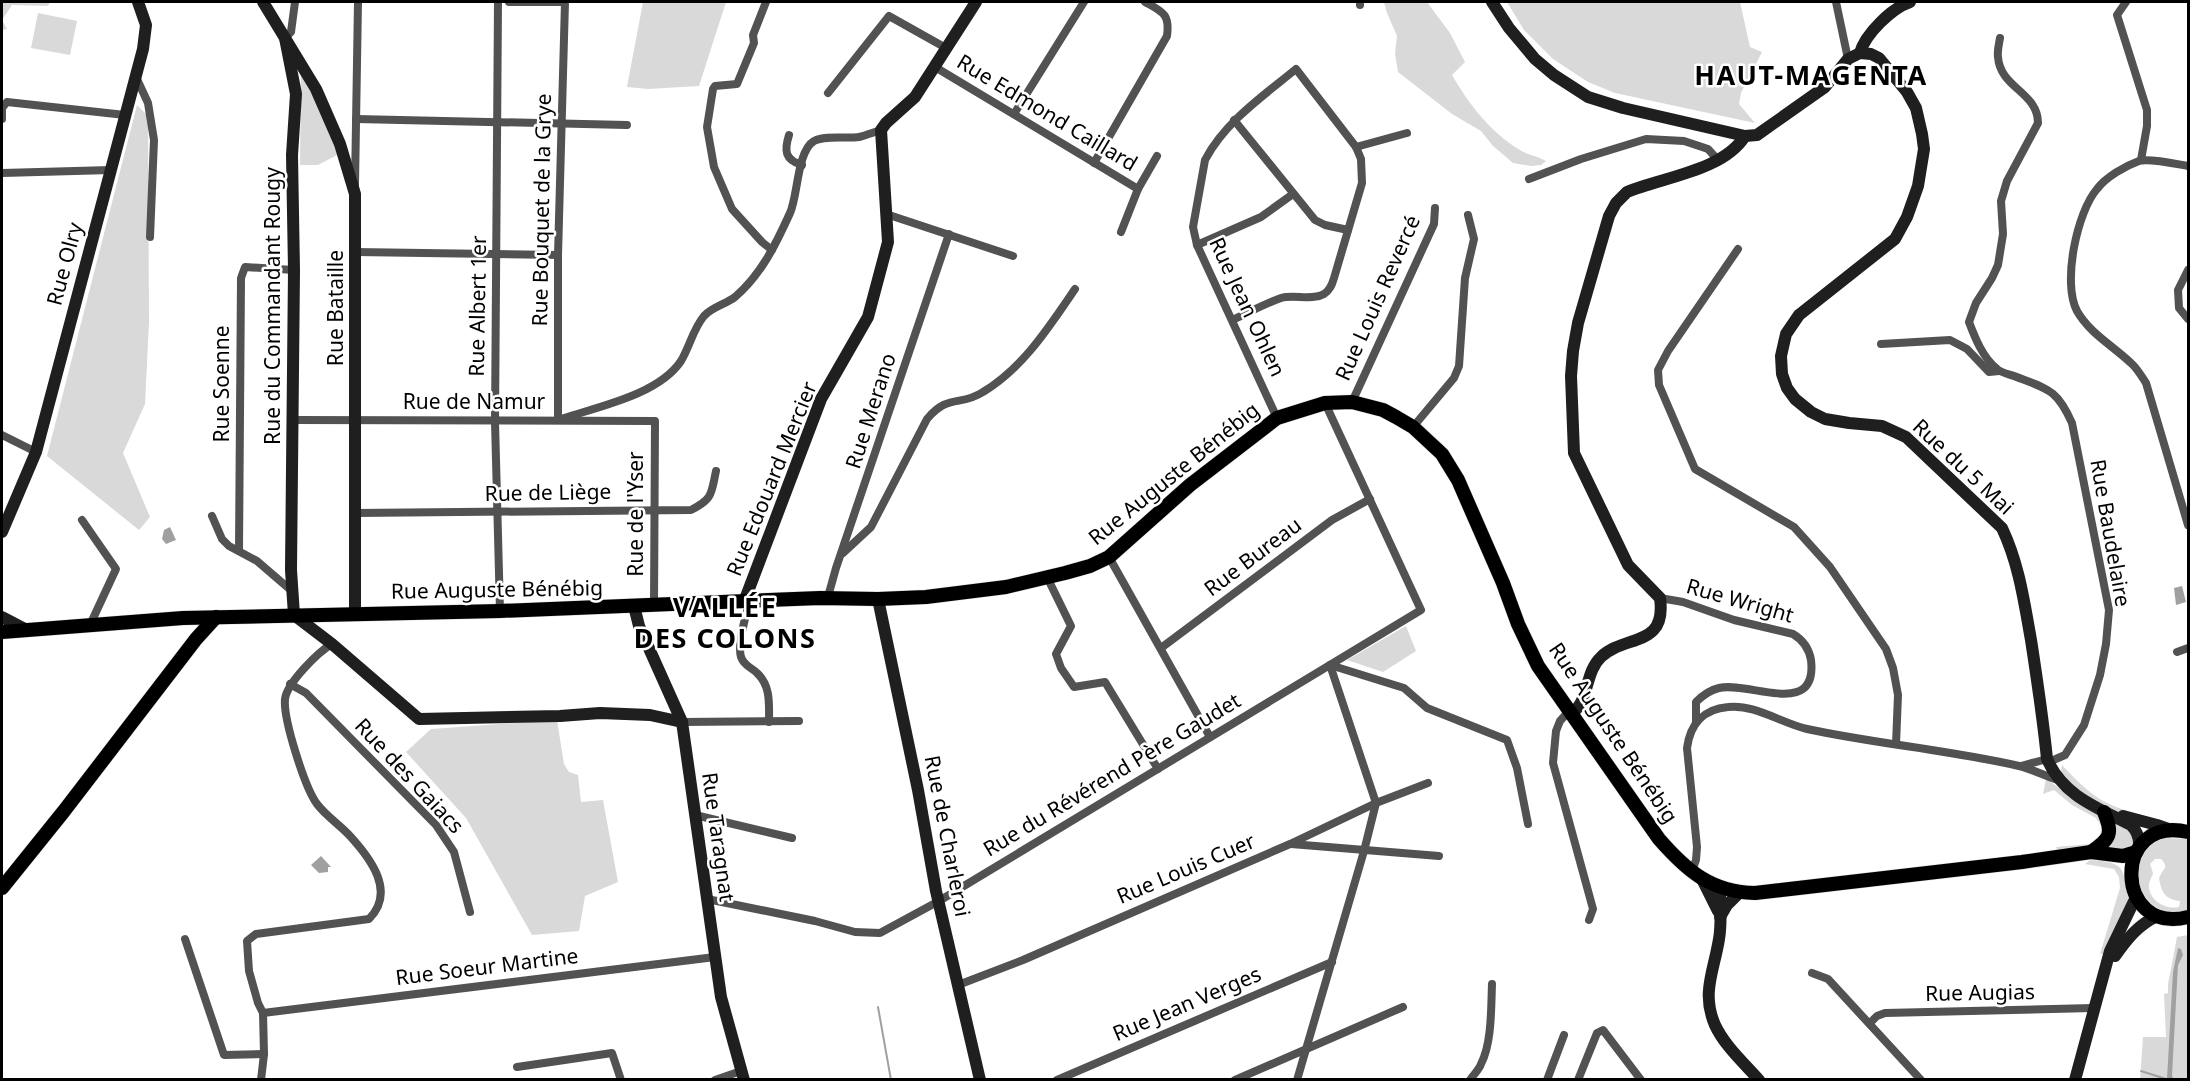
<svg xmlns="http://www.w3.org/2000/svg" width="2190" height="1081" viewBox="0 0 2190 1081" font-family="'Noto Sans',sans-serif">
	<rect width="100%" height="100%" fill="#fff"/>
	<g fill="#d9d9d9" fill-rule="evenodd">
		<path d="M2,2h48l-2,4 -36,-1 -10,15 5,9 -5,1z"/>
		<path d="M643,2h83l-27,84 -51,3 -21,-2z"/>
		<path d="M1384,2h43l23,31 15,29 -13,13c16,28 39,58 68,75 8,5 18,6 26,11l-5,4 -10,1 -18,-3 -20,-17 -12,-15 -29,-17 -54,-42 -3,-18 2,-18 -10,-23z"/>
		<path d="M1507,2h233l10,45 12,5 -21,41 -2,11 16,19 -140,-30 -27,-11 -35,-23 -29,-29z"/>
		<path d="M38,13l39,8 -7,34 -39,-7z"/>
		<path d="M301,69l40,84 -23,12h-18z"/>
		<path d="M137,105l11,11 1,206 -4,82 -22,49 27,64 -11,13 -92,-74z"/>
		<path d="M1406,626l10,25 -33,21 -36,-12z"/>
		<path d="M557,720l7,44 5,8 9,3 3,27 22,-2 15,82 -33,14 -6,35 -47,4 -66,-117 -60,-66 25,-23z"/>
		<path d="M2062,765c32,35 45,41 90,53l-37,-5 -17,-8 -33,-26 -4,-7z"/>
		<path d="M2046,779l54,36 6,21 -12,11 -36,4 -2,-4 34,-3 9,-6 3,-11 -6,-9 -24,-13 -18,-15 -11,4z"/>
		<path d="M2116,822l13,4 6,19 -5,6 -24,-1 6,-24z"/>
		<path d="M2164,838l24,1v71c-35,12 -65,-28 -43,-59 4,-7 12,-9 19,-13zM2155,859h6c8,9 3,8 -2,19 2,13 6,22 21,23l-1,6c-13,3 -29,-6 -30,-20 -1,-5 3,-9 4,-14l-3,-9z"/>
		<path d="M2090,860c9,1 20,1 28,6 4,3 5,8 7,13 10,31 -7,48 -21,75h-4l20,-66 -1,-11 -5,-8 -29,-5z"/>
		<path d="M2188,935v144l-48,1 3,-43h23l-2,-43 4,-1v-9l9,-47z"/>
	</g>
	<g fill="#a0a0a0">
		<path d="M170,527l6,13 -10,4 -4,-5 2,-9z"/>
		<path d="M2182,586l4,16 -10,3 -2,-17z"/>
		<path d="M321,856l10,11h-3v5l-9,1 -8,-8z"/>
		<path d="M2178,948l3,1 2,6 -5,10 -6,110 1,4h-6l6,-107z"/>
	</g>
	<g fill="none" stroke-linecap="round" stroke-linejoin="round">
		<g stroke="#a0a0a0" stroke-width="2">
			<path d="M878,1007l13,73"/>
			<path d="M2141,1071l28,9"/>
		</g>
		<defs>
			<g id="primary">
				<path d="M2,632l181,-14 317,-7 320,-13 58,1 48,-2 80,-10 59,-14 25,-7 19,-9 81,-72 87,-67 48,-15 27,-1 31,8 13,7 17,10 29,27 16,26 45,103 15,41 20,42 121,173c28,32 52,53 96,54l267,-31 69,-10 32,4 13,-4"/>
				<path d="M2188,832c-77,-18 -74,104 0,85"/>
				<path d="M2091,852c20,-14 22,-18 13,-40"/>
				<path d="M2,888l62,-77 132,-172 20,-22"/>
			</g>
		</defs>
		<use href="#primary" stroke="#dbdbdb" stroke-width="15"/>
		<g stroke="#525252" stroke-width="8">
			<path d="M498,2l-3,420 5,189"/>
			<path d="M509,2h55"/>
			<path d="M766,2l-13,33 1,8 -17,41 -22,2 -2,3 -6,38 7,40 18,42 30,33 10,8"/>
			<path d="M1360,2v3"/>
			<path d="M1836,2l12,57"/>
			<path d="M2126,2l-9,13 30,95v16l-6,34"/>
			<path d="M285,38l6,-6 4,-30"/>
			<path d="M2000,38c-1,6 -3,13 -2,19 2,31 40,35 40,66l-31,58 -6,20 2,33 -5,31 -6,13 -16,25 -7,19c6,16 14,36 28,47 4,4 12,5 17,7 34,13 43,13 58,47l37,187 -3,34 -6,31 -16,50 -19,30 -16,7"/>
			<path d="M935,67l203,122 19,-33"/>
			<path d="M136,77l12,26 6,37 -4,97"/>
			<path d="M828,93l61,-77 57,32"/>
			<path d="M1014,114l70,-112"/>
			<path d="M2,119v-11l5,-6 118,13"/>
			<path d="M356,119l271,6"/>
			<path d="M1234,120l81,100 10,5 23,5"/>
			<path d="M789,135c-5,16 -4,25 13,30"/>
			<path d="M1356,147l51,-14"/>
			<path d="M1094,163l73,-127c3,-22 -4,-24 -22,-34"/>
			<path d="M2188,166c-12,-2 -39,-8 -49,-5 -14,5 -33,16 -42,28 -20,23 -35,94 -20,122 13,23 38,36 56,54 5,5 9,12 13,18l42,142"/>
			<path d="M2,173l109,-3"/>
			<path d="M1529,179l52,-20 65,-20 38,2 24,8 10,11"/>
			<path d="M355,184l3,-182"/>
			<path d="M886,214l127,42"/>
			<path d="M1121,232l17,-43"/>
			<path d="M1197,245l64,-28 32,-23"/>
			<path d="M1738,249l-70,102 -10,19 1,15 36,84 99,58 36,40 56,82 7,19 5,27 -2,49"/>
			<path d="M355,252l203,3"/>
			<path d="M2188,270l-10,20 1,18 9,11"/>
			<path d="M1232,320c16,-7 32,-16 49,-22 13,-4 31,3 43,-4 6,-4 8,-9 10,-16l28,-95 -1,-24 -5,-12 -60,-78c-33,27 -71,53 -91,91l-12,67 4,18 80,173"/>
			<path d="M1881,344l69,-4 17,9 22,23 10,-1"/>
			<path d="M1352,402l82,-178 1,-16"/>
			<path d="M564,418c37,-12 95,-24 117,-57 9,-15 12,-32 23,-45 8,-9 22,-12 31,-19 26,-22 41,-53 55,-84 8,-17 7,-62 24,-72 12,-6 32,-2 45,-4 8,-2 15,-5 22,-7"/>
			<path d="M293,420l362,1 -1,185"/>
			<path d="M558,420v-165l7,-253"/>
			<path d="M1413,427l41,-49 5,-12 6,-88 9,-39 -6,-24"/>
			<path d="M2,435l34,17"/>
			<path d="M355,513l336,-3c22,-11 20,-16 25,-39"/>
			<path d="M212,516l10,23 7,7 28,15 36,31"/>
			<path d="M82,520l34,49 -26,56"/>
			<path d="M239,550l2,-272 4,-11 49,3"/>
			<path d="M843,553l28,-26 56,-108c22,-26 33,-12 56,-27 40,-24 66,-65 92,-103"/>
			<path d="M1109,557l101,180"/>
			<path d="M1047,577l24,49 -15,28 5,14 13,19 31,-5 53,87"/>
			<path d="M830,598l-1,-5 7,-25 113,-334"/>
			<path d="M1660,598l23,4 51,18 59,14c10,6 16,14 18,26 7,59 -61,21 -92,28 -9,2 -17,8 -23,14v20"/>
			<path d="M750,601c-4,14 -13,42 -9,56 3,9 10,10 16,16 14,13 12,31 12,49"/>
			<path d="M1161,648l171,-128 38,-21"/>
			<path d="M2177,652l11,-4"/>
			<path d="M1330,665l74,23 23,20 80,32 10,28 11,56"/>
			<path d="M290,684l16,9 130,132 18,27 16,60"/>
			<path d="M1569,711l-9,10 -4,10 -3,32 40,146 -4,11"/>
			<path d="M682,722l117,-1"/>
			<path d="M2021,766l26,-7"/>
			<path d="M695,815l97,23"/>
			<path d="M1291,844l148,12"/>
			<path d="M1692,871l4,-11 1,-13 -10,-99c3,-23 16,-39 41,-41 27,-3 53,16 79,22 70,15 142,21 212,37 13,3 26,10 39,14"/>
			<path d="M707,899l108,22 40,11 25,1 59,-32 482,-291 -96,-207"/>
			<path d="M185,939l39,116 40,-1"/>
			<path d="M1812,973l16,6 93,101"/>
			<path d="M958,985l65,-25 267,-116 86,-41 52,-20"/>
			<path d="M263,1013l452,-56"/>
			<path d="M1870,1023l7,-7 8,-3 208,-5"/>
			<path d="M517,1067l95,-14 9,27"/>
			<path d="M261,1080l3,-26 -1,-41 -5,-10 -9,-32 -2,-30 9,-7 113,-15c27,-27 2,-60 -19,-83 -10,-11 -24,-20 -33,-32 -12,-16 -34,-85 -32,-105 2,-16 33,-47 47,-55"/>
			<path d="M715,1080l26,-9"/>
			<path d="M1057,1080l275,-118"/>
			<path d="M1235,1080l168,-73"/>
			<path d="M1297,1080l67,-229 12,-48 -46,-138"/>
			<path d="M1470,1080c3,-5 9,-10 11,-16 11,-21 10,-56 11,-80"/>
			<path d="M1547,1080l17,-45"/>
			<path d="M1578,1080l19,-47 6,-3 38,50"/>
		</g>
		<g stroke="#1f1f1f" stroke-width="12">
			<path d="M263,2l53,87 24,55 15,50v420"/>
			<path d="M1492,2l17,26 26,31 19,16 34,22 35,11 122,28 12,-1 68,-48 23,-28 12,-6 11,1 8,4 28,34 9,16 6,26 2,15 -6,37 -11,31 -12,22 -96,76 -13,19 -5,22 1,18 5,14 8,11 16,13 14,7 24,4 33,3 24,11 96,91c17,36 22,73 29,112 6,39 12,79 16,119 16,37 51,49 84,66 7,7 9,14 8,23"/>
			<path d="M285,38l11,56 -4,61 2,115 -3,300 3,45 38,29 87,75 141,-3 40,-3 50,2 32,7"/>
			<path d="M1860,53c5,-19 32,-45 50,-51"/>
			<path d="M2,532l34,-80 107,-403 3,-24 -8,-23"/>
			<path d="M878,599l40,191 18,101 44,189"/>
			<path d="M744,602l77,-203 47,-82 20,-75 -7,-112 5,-7 29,-26 61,-95"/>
			<path d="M634,606l5,20 43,96 39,275 23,83"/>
			<path d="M2,617l25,13"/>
			<path d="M1571,714c19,-13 13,-41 30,-57 24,-23 66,-9 59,-59l-32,-33 -54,-112 -3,-77 2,-25 5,-28 31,-107 7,-13 11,-11c36,-15 96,-21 118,-56"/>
			<path d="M2123,816l34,9 14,5"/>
			<path d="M1701,877l17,34"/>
			<path d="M1720,888c0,17 2,35 -1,51 -5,32 -18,54 -4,86 9,20 29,38 44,55"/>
			<path d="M1720,917l7,-12 13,-13"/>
			<path d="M2115,956c12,-17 23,-31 42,-40"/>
			<path d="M2075,1080l35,-129 26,-54"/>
		</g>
		<use href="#primary" stroke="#000" stroke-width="14"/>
	</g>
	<g text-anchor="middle" stroke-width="5" stroke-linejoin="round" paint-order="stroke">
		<g font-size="21" fill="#000" stroke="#fff">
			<text transform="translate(1047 113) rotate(31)" y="7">Rue Edmond Caillard</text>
			<text transform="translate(542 210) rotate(-89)" y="7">Rue Bouquet de la Grye</text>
			<text transform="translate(65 264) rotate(-75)" y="7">Rue Olry</text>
			<text transform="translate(1378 298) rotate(-66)" y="7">Rue Louis Revercé</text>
			<text transform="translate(273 306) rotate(-90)" y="7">Rue du Commandant Rougy</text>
			<text transform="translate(478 306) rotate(-89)" y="7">Rue Albert 1er</text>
			<text transform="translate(1247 307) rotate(65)" y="7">Rue Jean Ohlen</text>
			<text transform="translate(336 308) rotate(-90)" y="7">Rue Bataille</text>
			<text transform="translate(222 384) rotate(-90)" y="7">Rue Soenne</text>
			<text x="474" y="409">Rue de Namur</text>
			<text transform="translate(871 411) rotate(-72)" y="7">Rue Merano</text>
			<text transform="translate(1963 467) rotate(43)" y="7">Rue du 5 Mai</text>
			<text transform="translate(1174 474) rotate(-39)" y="7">Rue Auguste Bénébig</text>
			<text transform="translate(772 479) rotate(-68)" y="7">Rue Edouard Mercier</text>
			<text transform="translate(548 493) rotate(-1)" y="7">Rue de Liège</text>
			<text transform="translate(636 514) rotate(-90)" y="7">Rue de l'Yser</text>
			<text transform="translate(2110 533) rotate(80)" y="7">Rue Baudelaire</text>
			<text transform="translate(1253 557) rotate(-37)" y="7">Rue Bureau</text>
			<text transform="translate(497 590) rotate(-1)" y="7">Rue Auguste Bénébig</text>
			<text transform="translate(1740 601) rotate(16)" y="7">Rue Wright</text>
			<text transform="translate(1613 733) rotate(56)" y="7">Rue Auguste Bénébig</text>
			<text transform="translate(1112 775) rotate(-31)" y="7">Rue du Révérend Père Gaudet</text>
			<text transform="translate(409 776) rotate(47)" y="7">Rue des Gaiacs</text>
			<text transform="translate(947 836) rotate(79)" y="7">Rue de Charleroi</text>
			<text transform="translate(718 837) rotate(82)" y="7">Rue Taragnat</text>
			<text transform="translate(1186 869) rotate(-23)" y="7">Rue Louis Cuer</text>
			<text transform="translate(487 967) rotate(-7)" y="7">Rue Soeur Martine</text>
			<text transform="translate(1980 993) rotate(-1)" y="7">Rue Augias</text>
			<text transform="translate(1187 1004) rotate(-23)" y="7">Rue Jean Verges</text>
		</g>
		<g font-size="27" font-weight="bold" letter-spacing="1.5" fill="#000" stroke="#fff">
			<text x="1811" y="85">HAUT-MAGENTA</text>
			<text x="725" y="617">VALLÉE<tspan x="725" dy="31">DES COLONS</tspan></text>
		</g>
	</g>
	<rect width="2190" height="1081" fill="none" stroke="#000000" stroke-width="6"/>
</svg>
